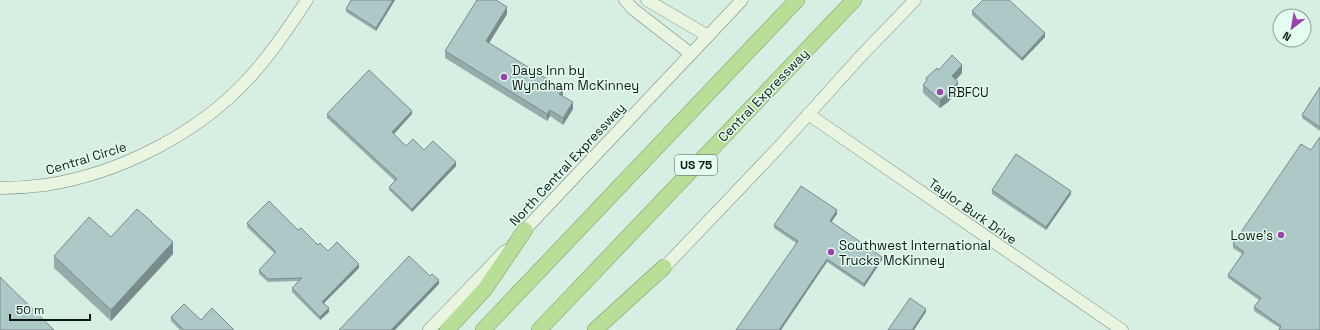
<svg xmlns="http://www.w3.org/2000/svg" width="1320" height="330" viewBox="0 0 1320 330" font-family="'Space Grotesk',sans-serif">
	<rect width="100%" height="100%" fill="#d7efe3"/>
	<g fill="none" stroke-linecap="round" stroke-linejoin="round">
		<defs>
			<g id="secondary">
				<path d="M625,0l8,9 58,45"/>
				<path d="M647,0l61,36"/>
				<path d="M808,114l314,216"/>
				<path d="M0,188c15,0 30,-1 45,-3 74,-11 154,-52 204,-107 22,-24 40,-51 58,-78"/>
				<path d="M519,236l223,-236"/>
				<path d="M658,274l120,-126 82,-91 55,-57"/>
				<path d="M429,330l76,-79"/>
			</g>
			<g id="highway">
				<path d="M447,330l38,-41 40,-59"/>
				<path d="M483,330l314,-330"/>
				<path d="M539,330l315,-330"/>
				<path d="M595,330l69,-63"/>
			</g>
		</defs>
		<use href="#secondary" stroke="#748a7e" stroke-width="13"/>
		<use href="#highway" stroke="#7c9968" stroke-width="16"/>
		<use href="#secondary" stroke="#e9f5e0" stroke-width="12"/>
		<use href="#highway" stroke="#b7df97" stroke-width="15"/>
	</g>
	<g fill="#94acab">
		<path d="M395,0l-19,31 -30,-19v-3z"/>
		<path d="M972,11l73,26 -23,24 -50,-46z"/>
		<path d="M507,14l-18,29 73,53 11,13 -10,16 -13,-9 -3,5 -102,-63v-7z"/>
		<path d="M939,70l23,3 -6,7 2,10 -10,12 -8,6 -17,-15v-8l3,-4v-3z"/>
		<path d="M1320,87v44l-18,-13v-3z"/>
		<path d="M327,114h85l-18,20 12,12 18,4 32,16 -44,46 -23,-22v-3l6,-6 -68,-63z"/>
		<path d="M1311,150l9,180 -40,-2 -26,-17v-4l5,-7 -31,-22v-3l14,-21 -9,-6v-4z"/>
		<path d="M992,190l79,4 -25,36 -54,-36z"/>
		<path d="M837,214l-6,8 51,38 -18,27 -37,-25 -31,-19 -22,-15v-3z"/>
		<path d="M152,223l21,31 -62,67 -57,-53v-12z"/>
		<path d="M247,223l51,7 30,21 31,17 -35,35 5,9 -9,8 -28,-28v-4l6,-7 -30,1 -9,-8v-4l16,-16 -28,-27z"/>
		<path d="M171,317l30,3 33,10h-54l-9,-9z"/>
	</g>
	<g fill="#788c8b">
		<path d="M393,0h2l-19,31v-3z"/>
		<path d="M507,7v7l-21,34v-7z"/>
		<path d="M1045,33v4l-23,24v-3z"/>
		<path d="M962,65v8l-10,11v-8z"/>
		<path d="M958,82v8l-10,12 -8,6v-8z"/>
		<path d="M563,89v6l-4,6v-7z"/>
		<path d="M573,102v7l-10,16v-7z"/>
		<path d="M550,110v6l-3,5v-7z"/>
		<path d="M412,111v3l-20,22v-4z"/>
		<path d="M456,162v4l-44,46v-3z"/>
		<path d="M1071,191v3l-25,36v-3z"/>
		<path d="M837,210v4l-7,10v-3z"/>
		<path d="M173,242v12l-62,67v-11z"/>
		<path d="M882,257v3l-18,27v-3z"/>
		<path d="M827,259v3l-46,68h-2z"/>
		<path d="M359,264v4l-37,37v-3z"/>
		<path d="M439,280v4l-44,46h-4z"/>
		<path d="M329,308v4l-9,8v-3z"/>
		<path d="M926,309v3l-12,18h-2z"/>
	</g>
	<g fill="#acc8c7" stroke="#788c8b">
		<path d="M351,0h42l-17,28 -30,-19z"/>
		<path d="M477,0h19l11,7 -21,34 77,48 -4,5 14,8 -10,16 -13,-8 -3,4 -102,-63z"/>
		<path d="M983,0h26l36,33 -23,25 -50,-47z"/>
		<path d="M952,55l10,10 -10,11 6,6 -10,12 -8,6 -17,-15 4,-5 -1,-2 11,-10 2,2z"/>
		<path d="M369,70l43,41 -20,21 14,14 7,-7 11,11 9,-9 23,21 -44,47 -23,-22 8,-8 -70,-65z"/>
		<path d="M1320,87v40l-18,-12z"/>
		<path d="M1320,137v193h-41l2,-4 -27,-19 7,-9 -33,-23 16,-23 -11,-8 68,-100 10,6z"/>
		<path d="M1016,154l55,37 -25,36 -54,-37z"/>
		<path d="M801,186l36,24 -7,11 52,36 -18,27 -37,-25 -48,71h-43l62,-89 -24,-16z"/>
		<path d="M269,201l29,29 3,-2 17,17 2,-2 8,8 9,-9 22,22 -37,38 7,6 -9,9 -28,-29 10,-10 -34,1 -9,-9 17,-18 -29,-29z"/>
		<path d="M137,209l15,13h-1l22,20 -62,68 -57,-54 35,-39 22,20z"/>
		<path d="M409,256l21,20 2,-2 7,6 -48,50h-52z"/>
		<path d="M0,277l54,53h-54z"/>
		<path d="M910,298l16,11 -14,21h-24z"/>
		<path d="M184,304l17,16 11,-12 22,22h-50l-13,-13z"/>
	</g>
	<g fill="#9943af" stroke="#e4fdf0" stroke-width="1.5">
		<circle cx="504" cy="77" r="4"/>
		<circle cx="940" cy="92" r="4"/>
		<circle cx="1281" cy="235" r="4"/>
		<circle cx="831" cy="252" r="4"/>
	</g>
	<g text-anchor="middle" stroke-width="3" stroke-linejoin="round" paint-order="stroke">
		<rect fill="#e4fdf0" stroke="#4e5b55" stroke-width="1" x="675" y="155" width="42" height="20" rx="3"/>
		<g font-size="12" font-weight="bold" fill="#0e1612">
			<text x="696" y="169">US 75</text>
		</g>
		<g font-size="13" fill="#0e1612" stroke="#e4fdf0" text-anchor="start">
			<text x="512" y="75">Days Inn by<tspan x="512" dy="15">Wyndham McKinney</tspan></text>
			<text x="948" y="97">RBFCU</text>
			<text x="1273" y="240" text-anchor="end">Lowe's</text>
			<text x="839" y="250">Southwest International<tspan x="839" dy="15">Trucks McKinney</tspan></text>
		</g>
		<g font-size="13" fill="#0e1612" stroke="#e4fdf0">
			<text transform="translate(763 95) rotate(-46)" y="5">Central Expressway</text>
			<text transform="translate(86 158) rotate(-17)" y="5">Central Circle</text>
			<text transform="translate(567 164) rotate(-47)" y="5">North Central Expressway</text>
			<text transform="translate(973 211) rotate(35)" y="5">Taylor Burk Drive</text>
		</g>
	</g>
	<g transform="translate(1292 28) rotate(211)"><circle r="19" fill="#e4fdf0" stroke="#8ea197"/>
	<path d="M0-3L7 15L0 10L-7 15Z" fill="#9943af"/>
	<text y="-6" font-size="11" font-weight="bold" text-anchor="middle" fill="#0e1612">N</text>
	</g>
	<path d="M10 314v6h80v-6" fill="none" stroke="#0e1612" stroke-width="2"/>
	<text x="16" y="314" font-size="12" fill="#0e1612" stroke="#e4fdf0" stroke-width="3" paint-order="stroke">50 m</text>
</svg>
